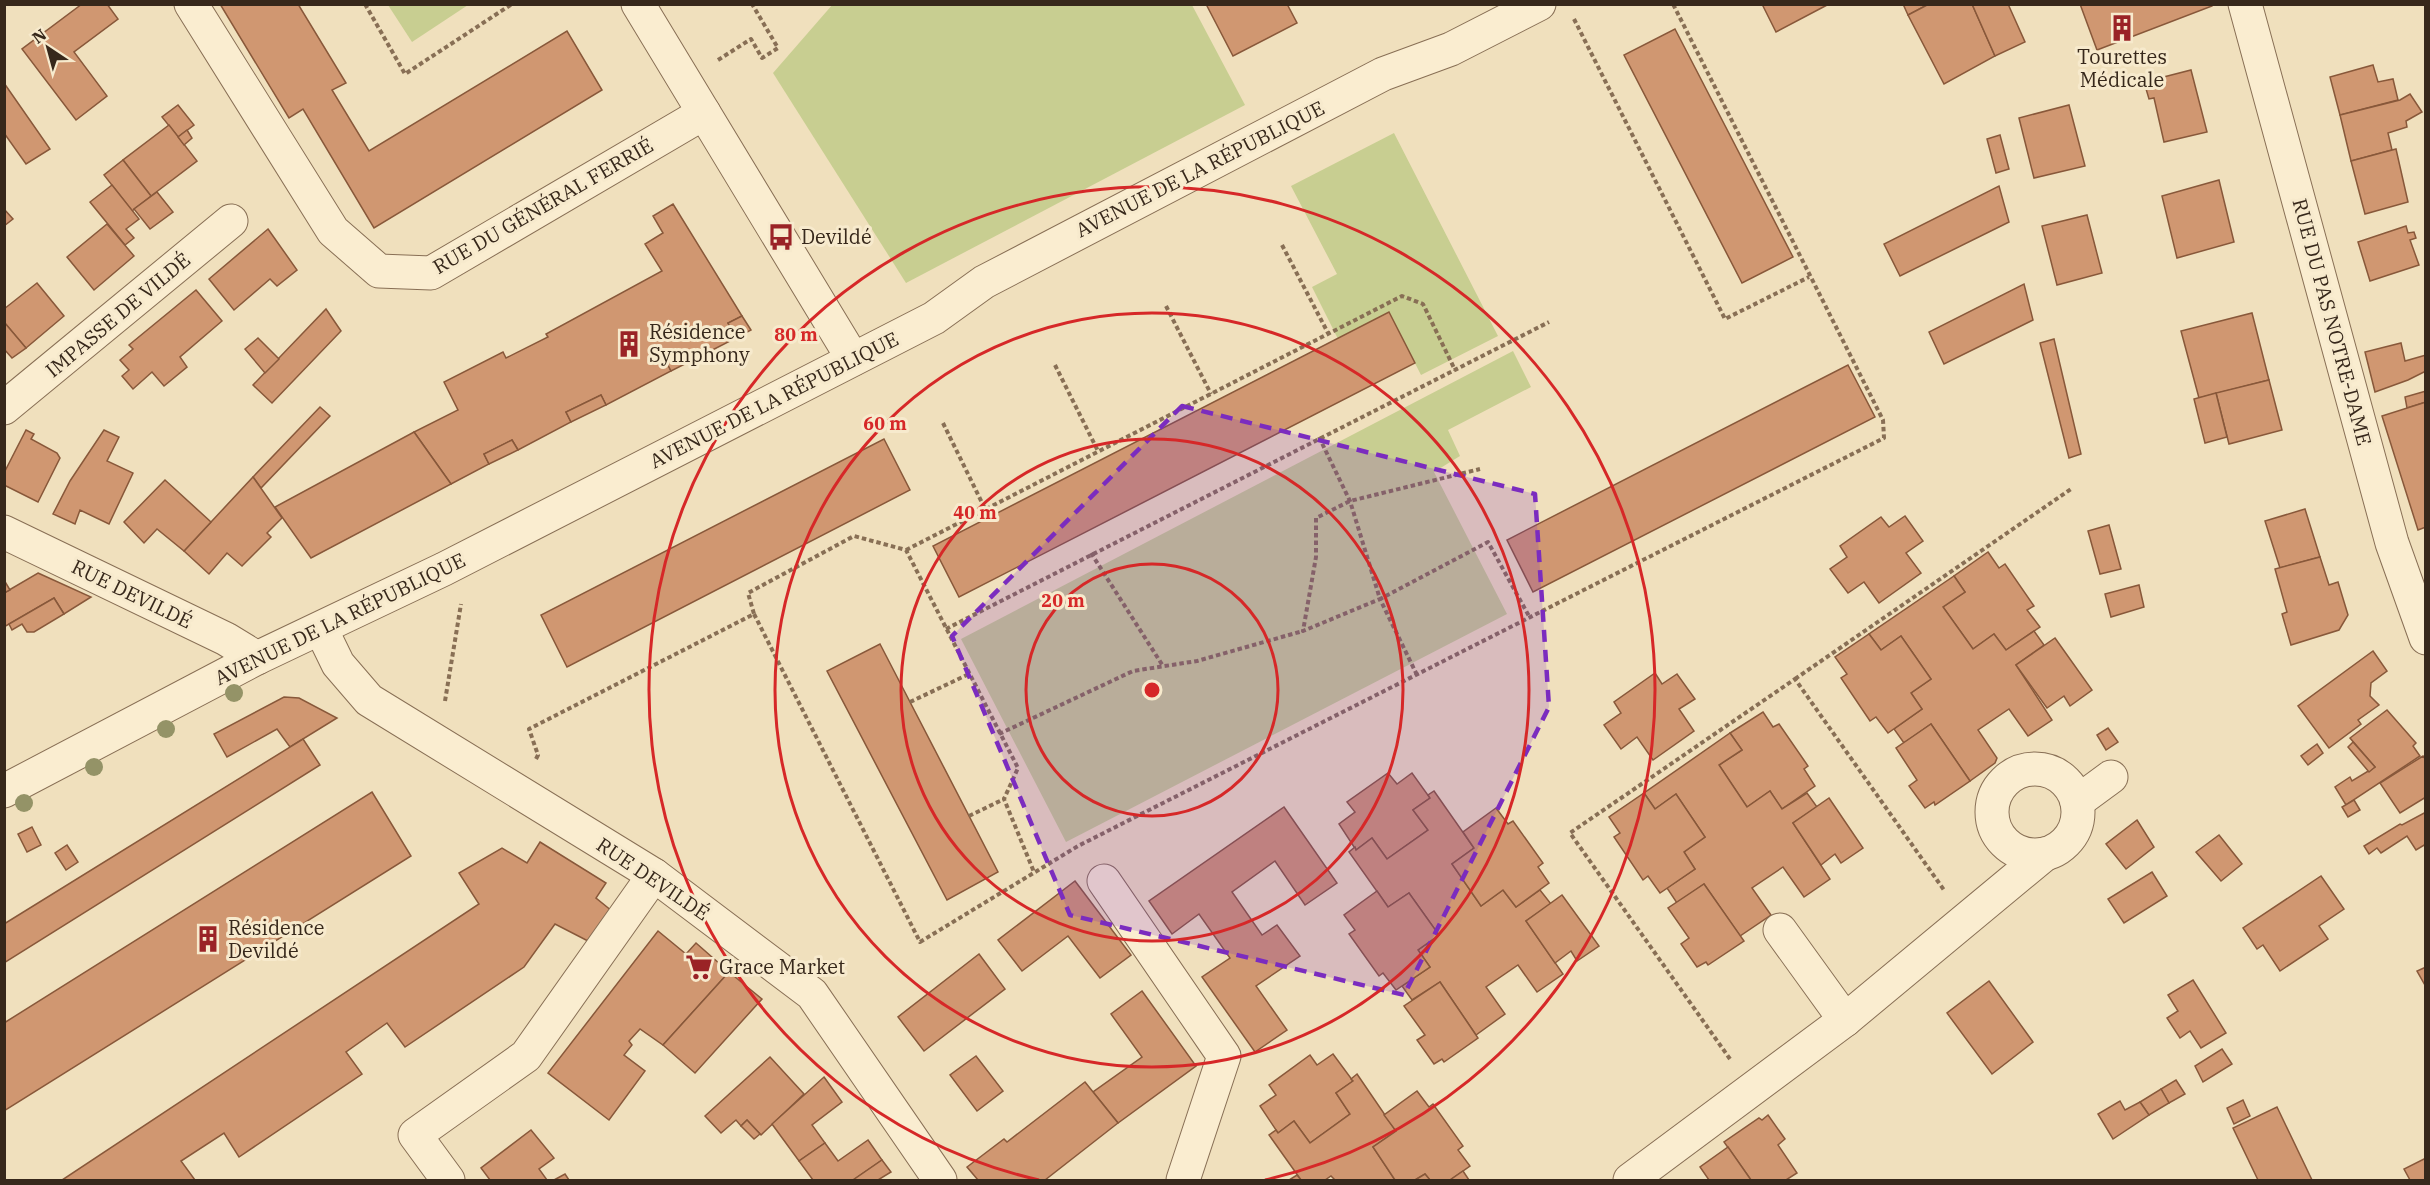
<svg xmlns="http://www.w3.org/2000/svg" width="2430" height="1185" viewBox="0 0 2430 1185" font-family="'IBM Plex Serif',serif">
	<rect width="100%" height="100%" fill="#f0e0bd"/>
	<g fill="#c8ce91">
		<path d="M833,4l359,1 53,100 -339,178 -133,-210z"/>
		<path d="M388,5h80l-56,37z"/>
		<path d="M1394,133l104,203 -77,39 -32,-63 -51,27 -26,-52 25,-13 -46,-88z"/>
		<path d="M1513,351l18,36 -83,43 12,26 -26,16 73,142 -441,228 -105,-203z"/>
	</g>
	<g fill="#d09771" stroke="#88583a" stroke-width="1.5">
		<path d="M82,4h25l11,15 -44,33 33,44 -31,24 -54,-71z"/>
		<path d="M220,4h78l48,79 -14,7 37,61 198,-120 35,59 -228,138 -71,-119 -14,9z"/>
		<path d="M1206,4h81l10,19 -64,33z"/>
		<path d="M1762,4h67l-53,28z"/>
		<path d="M1903,4h26l-21,11z"/>
		<path d="M1929,4h43l23,52 -51,28 -36,-69z"/>
		<path d="M1972,4h36l17,38 -30,14z"/>
		<path d="M2080,4h132v2l-115,44z"/>
		<path d="M1675,29l118,228 -51,26 -118,-228z"/>
		<path d="M2373,65l5,17 15,-3 5,21 -58,15 -10,-38z"/>
		<path d="M2191,70l16,62 -43,10 -10,-44 -5,1 -5,-17z"/>
		<path d="M4,83l46,66 -24,15 -22,-31z"/>
		<path d="M2410,94l12,18 -16,9 1,6 -19,6 4,17 -41,11 -11,-46 60,-15z"/>
		<path d="M178,105l16,20 -16,12 -16,-20z"/>
		<path d="M2069,105l16,61 -51,12 -15,-60z"/>
		<path d="M169,125l28,36 -46,35 -28,-36z"/>
		<path d="M187,130l5,8 -8,7 -6,-8z"/>
		<path d="M2000,135l9,34 -13,4 -9,-34z"/>
		<path d="M2396,149l12,53 -43,12 -14,-53z"/>
		<path d="M123,160l28,36 -19,15 -28,-36z"/>
		<path d="M2219,180l15,62 -57,16 -15,-62z"/>
		<path d="M112,185l27,34 -13,10 8,9 -9,7 -35,-43z"/>
		<path d="M1999,186l10,36 -109,54 -16,-32z"/>
		<path d="M157,192l16,20 -23,17 -16,-20z"/>
		<path d="M673,204l69,112 -14,7 8,15 -45,23 -5,-10 -20,10 5,10 -65,34 -5,-10 -35,17 5,10 -53,28 -6,-10 -28,14 5,10 -38,20 -37,-52 44,-22 -14,-28 59,-30 3,6 42,-21 -2,-3 116,-63 -17,-27 18,-11 -10,-17z"/>
		<path d="M4,209l9,10 -9,7z"/>
		<path d="M2087,215l15,58 -45,12 -15,-59z"/>
		<path d="M107,224l27,32 -40,34 -27,-33z"/>
		<path d="M2406,226l2,7 6,-1 2,6 -6,2 9,25 -49,16 -12,-39z"/>
		<path d="M268,229l29,41 -20,16 -7,-7 -36,31 -25,-31z"/>
		<path d="M37,283l27,33 -38,32 -22,-26v-13z"/>
		<path d="M2024,284l9,36 -89,44 -15,-32z"/>
		<path d="M196,290l26,31 -42,36 7,10 -23,19 -12,-14 -19,17 -11,-13 7,-6 -9,-10 13,-11 -4,-4z"/>
		<path d="M326,309l15,22 -69,72 -19,-18z"/>
		<path d="M1389,312l26,51 -456,234 -26,-51z"/>
		<path d="M2252,313l17,67 -70,18 -18,-67z"/>
		<path d="M742,316l9,14 -15,8 -8,-15z"/>
		<path d="M4,322l22,26 -14,10 -8,-9z"/>
		<path d="M258,338l21,21 -14,14 -20,-24z"/>
		<path d="M2054,339l27,115 -12,4 -29,-115z"/>
		<path d="M2401,343l4,18 21,-6v16l-18,9 -33,12 -10,-40z"/>
		<path d="M686,351l5,10 -20,10 -5,-10z"/>
		<path d="M1848,365l27,52 -342,175 -26,-52z"/>
		<path d="M2269,380l13,50 -53,14 -13,-51z"/>
		<path d="M2426,391v11l-19,6 -2,-11z"/>
		<path d="M2216,393l11,44 -22,6 -11,-44z"/>
		<path d="M601,395l5,10 -35,17 -5,-10z"/>
		<path d="M2426,402v125l-8,3 -36,-114z"/>
		<path d="M320,407l10,9 -69,72 -8,-11z"/>
		<path d="M26,430l8,4 -3,5 26,14 3,5 -22,44 -34,-17v-12z"/>
		<path d="M104,430l15,7 -12,24 26,12 -24,51 -29,-14 -5,14 -22,-10 17,-33z"/>
		<path d="M414,432l37,52 -140,74 -36,-51z"/>
		<path d="M884,439l26,51 -343,177 -26,-52z"/>
		<path d="M512,440l6,10 -29,14 -5,-10z"/>
		<path d="M253,477l29,41 -15,15 4,4 -29,29 -15,-13 -18,21 -25,-23z"/>
		<path d="M165,480l46,42 -27,29 -27,-22 -13,14 -20,-21z"/>
		<path d="M2305,509l15,48 -40,11 -15,-47z"/>
		<path d="M1905,516l18,25 -17,12 15,20 -42,30 -15,-21 -16,11 -18,-24 17,-12 -7,-11 41,-29 8,10z"/>
		<path d="M2109,525l12,44 -21,5 -12,-43z"/>
		<path d="M1988,552l11,16 6,-4 29,42 -7,4 13,17 -34,23 -12,-16 -21,15 -30,-42 22,-15 -11,-16z"/>
		<path d="M2320,557l9,28 9,-3 10,33 -9,15 -48,15 -9,-31 5,-2 -12,-43z"/>
		<path d="M38,573l53,24 -27,17 -10,-16 -50,29v-34z"/>
		<path d="M1954,576l11,16 -22,15 30,42 21,-15 12,16 28,-19 10,14 -28,20 36,55 -24,16 -19,-27 -31,21 19,28 -2,5 -25,18 -39,-57 -27,19 -10,-14 28,-20 -11,-16 20,-14 -30,-43 -20,14 -12,-16z"/>
		<path d="M4,580l6,10 -6,3z"/>
		<path d="M2139,585l5,22 -33,10 -6,-23z"/>
		<path d="M54,598l10,16 -30,18h-7l-5,-8 -10,6 -3,-6z"/>
		<path d="M1869,634l12,16 20,-14 30,43 -20,14 11,16 -34,24 -12,-16 -6,4 -29,-43 6,-4 -12,-17z"/>
		<path d="M2055,638l37,52 -22,16 -6,-10 -17,12 -31,-43z"/>
		<path d="M880,644l118,228 -51,28 -120,-229z"/>
		<path d="M2373,651l14,20 -16,12 -1,13 9,9 -21,15 3,4 -32,24 -31,-42z"/>
		<path d="M1655,673l7,11 15,-10 18,25 -16,10 15,22 -41,29 -16,-23 -16,12 -17,-24 17,-12 -7,-11z"/>
		<path d="M284,697l15,1 38,20 -47,29 -13,-18 -50,28 -13,-23z"/>
		<path d="M2387,710l29,33 -3,3 7,10 -74,49 -11,-18 15,-10 2,4 23,-14 -25,-29z"/>
		<path d="M1763,712l10,15 6,-3 29,42 -4,3 11,17 -33,23 -12,-18 -23,16 -28,-42 23,-15 -12,-17z"/>
		<path d="M1931,724l39,57 -35,24 -1,-3 -9,6 -16,-22 8,-6 -21,-32z"/>
		<path d="M2108,728l10,14 -12,8 -9,-15z"/>
		<path d="M1730,733l12,17 -23,15 28,42 23,-16 12,18 25,-16 10,14 -24,16 37,56 -26,18 -21,-30 -31,21 19,27 -31,21 -36,-52 -27,19 -10,-15 28,-19 -11,-17 21,-15 -29,-43 -21,15 -11,-16z"/>
		<path d="M303,739l17,26 -316,198v-39z"/>
		<path d="M2353,742l22,25 -6,5 -21,-25z"/>
		<path d="M2317,744l6,9 -15,12 -7,-9z"/>
		<path d="M2423,756l3,4v37l-26,16 -20,-30z"/>
		<path d="M1388,773l9,11 15,-11 18,25 -17,12 15,20 -41,29 -15,-21 -16,12 -17,-26 16,-12 -8,-10z"/>
		<path d="M1434,791l40,57 -22,16 29,42 22,-16 13,17 24,-17 11,14 -25,17 37,53 -26,18 -19,-27 -32,22 19,27 -29,21 -36,-53 -28,18 -10,-14 28,-19 -12,-17 21,-15 -30,-42 -21,14 -39,-55 6,-5 1,3 16,-12 15,21 41,-29 -15,-20 17,-12 -2,-3z"/>
		<path d="M372,792l39,64 -407,255v-88z"/>
		<path d="M1644,793l11,16 21,-15 29,43 -21,15 11,17 -35,24 -12,-17 -5,4 -29,-43 6,-4 -11,-16z"/>
		<path d="M1829,798l34,50 -22,15 -6,-9 -14,11 -28,-42z"/>
		<path d="M2354,800l6,10 -12,7 -6,-10z"/>
		<path d="M1284,807l53,76 -32,22 -30,-44 -43,31 30,43 15,-10 23,31 -44,30 31,44 -32,22 -53,-75 28,-19 -31,-44 -27,20 -23,-33z"/>
		<path d="M1496,808l12,16 5,-3 30,42 -5,4 11,16 -33,24 -13,-17 -22,16 -29,-42 22,-16 -11,-16z"/>
		<path d="M2426,812v32l-10,6 -9,-14 -26,17 -4,-5 -8,6 -5,-8 36,-22 2,1z"/>
		<path d="M2137,820l17,27 -28,22 -20,-25z"/>
		<path d="M32,827l9,18 -14,7 -9,-18z"/>
		<path d="M2219,835l23,29 -21,17 -25,-29z"/>
		<path d="M540,842l66,41 -10,15 16,13 -24,30 -33,-17 -31,43 -119,80 -18,-24 -41,29 16,22 -123,83 -15,-24 -43,28 14,19h-133l417,-276 -20,-31 43,-25 25,15z"/>
		<path d="M67,845l11,17 -12,8 -11,-17z"/>
		<path d="M2152,872l15,24 -43,27 -16,-24z"/>
		<path d="M2321,876l23,33 -25,17 9,13 -48,32 -17,-26 -6,4 -14,-21z"/>
		<path d="M1075,881l56,74 -31,23 -32,-42 -46,35 -24,-31z"/>
		<path d="M1704,884l40,57 -36,24 -2,-3 -9,5 -16,-23 8,-6 -21,-30z"/>
		<path d="M1377,891l11,16 21,-14 30,42 -21,15 12,17 -34,23 -13,-17 -4,3 -30,-42 6,-4 -11,-15z"/>
		<path d="M1562,895l37,51 -22,15 -6,-10 -16,12 -29,-42z"/>
		<path d="M658,931l28,23 10,-11 33,29 -66,73 -23,-16 -11,12 3,4 -8,10 21,16 -36,49 -61,-47z"/>
		<path d="M979,954l26,35 -81,62 -26,-34z"/>
		<path d="M2426,967v20l-9,-16z"/>
		<path d="M729,972l33,27 -67,74 -32,-28z"/>
		<path d="M2193,980l33,53 -25,15 -11,-17 -10,7 -13,-20 11,-7 -10,-16z"/>
		<path d="M1989,981l44,61 -41,32 -45,-61z"/>
		<path d="M1440,982l38,56 -34,24 -2,-3 -8,5 -17,-24 8,-5 -21,-29z"/>
		<path d="M1142,991l54,75 -78,57 -25,-31 49,-35 -31,-43z"/>
		<path d="M2222,1049l10,15 -29,18 -8,-16z"/>
		<path d="M1333,1054l20,27 -17,12 14,21 -40,29 -16,-22 -16,12 -18,-27 16,-11 -7,-10 41,-30 7,10z"/>
		<path d="M976,1056l27,35 -26,20 -27,-36z"/>
		<path d="M770,1057l34,37 -43,41 -14,-15 -6,6 -5,-6 -15,13 -16,-17z"/>
		<path d="M1357,1074l39,57 -23,16 22,33h-60l-4,-4 -6,4h-24l-32,-45 7,-5 2,3 16,-12 16,22 40,-29 -14,-21 17,-12 -2,-2z"/>
		<path d="M824,1077l18,25 -30,23 13,18 -26,18 -27,-37z"/>
		<path d="M2176,1080l9,14 -16,9 -8,-14z"/>
		<path d="M1085,1082l33,41 -73,57h-67l-11,-13 37,-28 3,3z"/>
		<path d="M2161,1089l8,14 -20,12 -9,-13z"/>
		<path d="M1417,1091l12,16 4,-3 30,42 -5,4 12,16 -20,14h-20l-5,-6 -10,6h-20l-22,-33 23,-16 -12,-16z"/>
		<path d="M2243,1100l7,16 -16,8 -7,-16z"/>
		<path d="M2120,1101l5,9 15,-8 9,13 -36,24 -15,-25z"/>
		<path d="M2277,1107l35,73h-54l-25,-52z"/>
		<path d="M1768,1115l17,24 -7,6 19,28 -11,7h-35l-27,-38 35,-24 3,2z"/>
		<path d="M747,1120l13,14 -6,5 -13,-13z"/>
		<path d="M531,1130l23,28 -15,11 8,11h-57l-9,-12z"/>
		<path d="M868,1140l14,20 -29,20h-40l-14,-19 26,-18 13,18z"/>
		<path d="M1728,1147l23,33h-42l-9,-13z"/>
		<path d="M2426,1158v22h-16l-6,-11z"/>
		<path d="M882,1160l9,12 -13,8h-25z"/>
		<path d="M1463,1171l6,9h-19z"/>
		<path d="M565,1174l4,6h-15z"/>
		<path d="M1425,1174l5,6h-15z"/>
		<path d="M1297,1175l4,5h-12z"/>
	</g>
	<g fill="none" stroke-linecap="round" stroke-linejoin="round">
		<defs>
			<g id="minor">
				<path d="M191,4l142,227 46,40 52,2 273,-160"/>
				<path d="M638,4l215,355"/>
				<path d="M2245,4l147,539 34,95"/>
				<path d="M4,408l227,-187"/>
				<path d="M4,532l222,107 31,19"/>
				<path d="M321,629l17,35 31,36 285,175 158,119 128,186"/>
				<circle cx="2035" cy="812" r="43"/>
				<path d="M4,791l253,-133 187,-89 490,-251 50,-36 399,-208 68,-25 88,-45"/>
				<path d="M2077,802l34,-25"/>
				<path d="M1104,881l120,175 -41,124"/>
				<path d="M1780,930l65,90"/>
				<path d="M448,1180l-33,-45 111,-79 128,-181"/>
				<path d="M1630,1180l215,-160 200,-166"/>
			</g>
		</defs>
		<use href="#minor" stroke="#886f55" stroke-width="35"/>
		<g stroke="#886f55" stroke-width="4" stroke-dasharray="4.5 3" stroke-linecap="butt">
			<path d="M365,4l40,70 107,-70"/>
			<path d="M1574,19l151,300 84,-42"/>
			<path d="M718,60l33,-21 11,19 16,-10 -26,-44"/>
			<path d="M1282,245l46,88"/>
			<path d="M1166,306l45,88"/>
			<path d="M1055,365l43,86"/>
			<path d="M943,423l46,94"/>
			<path d="M1319,437l31,64 30,98 108,-57 42,76"/>
			<path d="M906,550l496,-254 21,8 32,66"/>
			<path d="M1091,553l72,113"/>
			<path d="M754,614l166,328 158,-96 806,-408 -1,-18 -210,-416"/>
			<path d="M946,629l603,-307"/>
			<path d="M1417,675l-37,-76 -77,32 13,-74v-39l34,-17 130,-32"/>
			<path d="M1795,679l276,-190"/>
			<path d="M445,701l16,-97"/>
			<path d="M910,702l59,-28"/>
			<path d="M999,734l134,-63 64,-10 106,-30"/>
			<path d="M536,759l2,-4 -9,-26 225,-115 -6,-21 106,-57 52,14 112,218 -14,31 30,73"/>
			<path d="M969,816l35,-17"/>
			<path d="M1730,1059l-160,-226 225,-154 149,211"/>
		</g>
		<use href="#minor" stroke="#faedd0" stroke-width="33"/>
	</g>
	<g fill="#949367">
		<circle cx="234" cy="693" r="9"/>
		<circle cx="166" cy="729" r="9"/>
		<circle cx="94" cy="767" r="9"/>
		<circle cx="24" cy="803" r="9"/>
	</g>
	<path fill="#7b2cbf" fill-opacity="0.2" stroke="#7b2cbf" stroke-width="4.5" stroke-dasharray="12 8" stroke-linejoin="round" d="M1182,406l353,88 14,213 -145,288 -334,-80 -118,-279z"/>
	<g fill="none" stroke="#d62828" stroke-width="3">
		<circle cx="1152" cy="690" r="126"/>
		<circle cx="1152" cy="690" r="251"/>
		<circle cx="1152" cy="690" r="377"/>
		<path d="M1039 1180A503 503 0 1 1 1265 1180"/>
	</g>
	<defs>
		<symbol id="building-bare" viewBox="-9 -9 18 18"><path d="M-4-6H4V6H1V3H-1V6H-4ZM-2.5-4.3h1.7v1.8h-1.7ZM.8-4.3h1.7v1.8H.8ZM-2.5-1h1.7V.8h-1.7ZM.8-1h1.7V.8H.8Z" fill="#9a2326" stroke="#f7eacd" stroke-width="2.5" paint-order="stroke"/></symbol>
		<symbol id="bus-bare" viewBox="-9 -9 18 18"><path d="M-5-6H5V4H4V6H2V4H-2V6H-4V4H-5ZM-3.5-4V0h7V-4ZM-3.5 1.2v1.5H-2V1.2ZM2 1.2v1.5H3.5V1.2Z" fill="#9a2326" stroke="#f7eacd" stroke-width="2.5" paint-order="stroke"/></symbol>
		<symbol id="supermarket-bare" viewBox="-9 -9 18 18"><path d="M-6-5.5h2.5l.6 2H6L4.5 2H-2.5L-4.4-4H-6ZM-1.5 3.2a1.3 1.3 0 1 0 .1 0ZM3 3.2a1.3 1.3 0 1 0 .1 0Z" fill="#9a2326" stroke="#f7eacd" stroke-width="2.5" paint-order="stroke"/></symbol>
	</defs>
	<g fill-rule="evenodd">
		<use href="#building-bare" x="2103" y="9" width="38" height="38"/>
		<use href="#bus-bare" x="762" y="218" width="38" height="38"/>
		<use href="#building-bare" x="610" y="325" width="38" height="38"/>
		<use href="#building-bare" x="189" y="920" width="38" height="38"/>
		<use href="#supermarket-bare" x="680" y="948" width="38" height="38"/>
	</g>
	<g text-anchor="middle" stroke-width="6" stroke-linejoin="round" paint-order="stroke">
		<g font-size="20" fill="#37281b" stroke="#f7eacd" text-anchor="start">
			<text x="2122" y="64" text-anchor="middle">Tourettes<tspan x="2122" dy="23">Médicale</tspan></text>
			<text x="801" y="244">Devildé</text>
			<text x="649" y="339">Résidence<tspan x="649" dy="23">Symphony</tspan></text>
			<text x="228" y="935">Résidence<tspan x="228" dy="23">Devildé</tspan></text>
			<text x="719" y="974">Grace Market</text>
		</g>
		<g font-size="20" fill="#37281b" stroke="#f7eacd">
			<text transform="translate(1200 169) rotate(-27)" y="7">AVENUE DE LA RÉPUBLIQUE</text>
			<text transform="translate(543 206) rotate(-30)" y="7">RUE DU GÉNÉRAL FERRIÉ</text>
			<text transform="translate(118 315) rotate(-40)" y="7">IMPASSE DE VILDÉ</text>
			<text transform="translate(2332 322) rotate(75)" y="7">RUE DU PAS NOTRE-DAME</text>
			<text transform="translate(774 400) rotate(-27)" y="7">AVENUE DE LA RÉPUBLIQUE</text>
			<text transform="translate(132 594) rotate(26)" y="7">RUE DEVILDÉ</text>
			<text transform="translate(340 619) rotate(-26)" y="7">AVENUE DE LA RÉPUBLIQUE</text>
			<text transform="translate(653 879) rotate(34)" y="7">RUE DEVILDÉ</text>
		</g>
	</g>
	<circle cx="1152" cy="690" r="9" fill="#d62828" stroke="#f7eacd" stroke-width="3"/>
	<g font-size="18" text-anchor="middle" font-weight="bold" fill="#d62828" stroke="#f7eacd" stroke-width="6" stroke-linejoin="round" paint-order="stroke">
		<text x="796" y="341">80 m</text>
		<text x="885" y="430">60 m</text>
		<text x="975" y="519">40 m</text>
		<text x="1063" y="607">20 m</text>
	</g>
	<rect width="2430" height="1185" fill="none" stroke="#37281b" stroke-width="12"/>
	<g transform="translate(48 48) rotate(324)" stroke="#f7eacd" stroke-width="4.5" paint-order="stroke">
	<path d="M0-4.5L10 22L0 15L-10 22Z" fill="#37281b"/>
	<text y="-9" font-size="16" font-weight="bold" text-anchor="middle" fill="#37281b">N</text>
	</g>
</svg>
